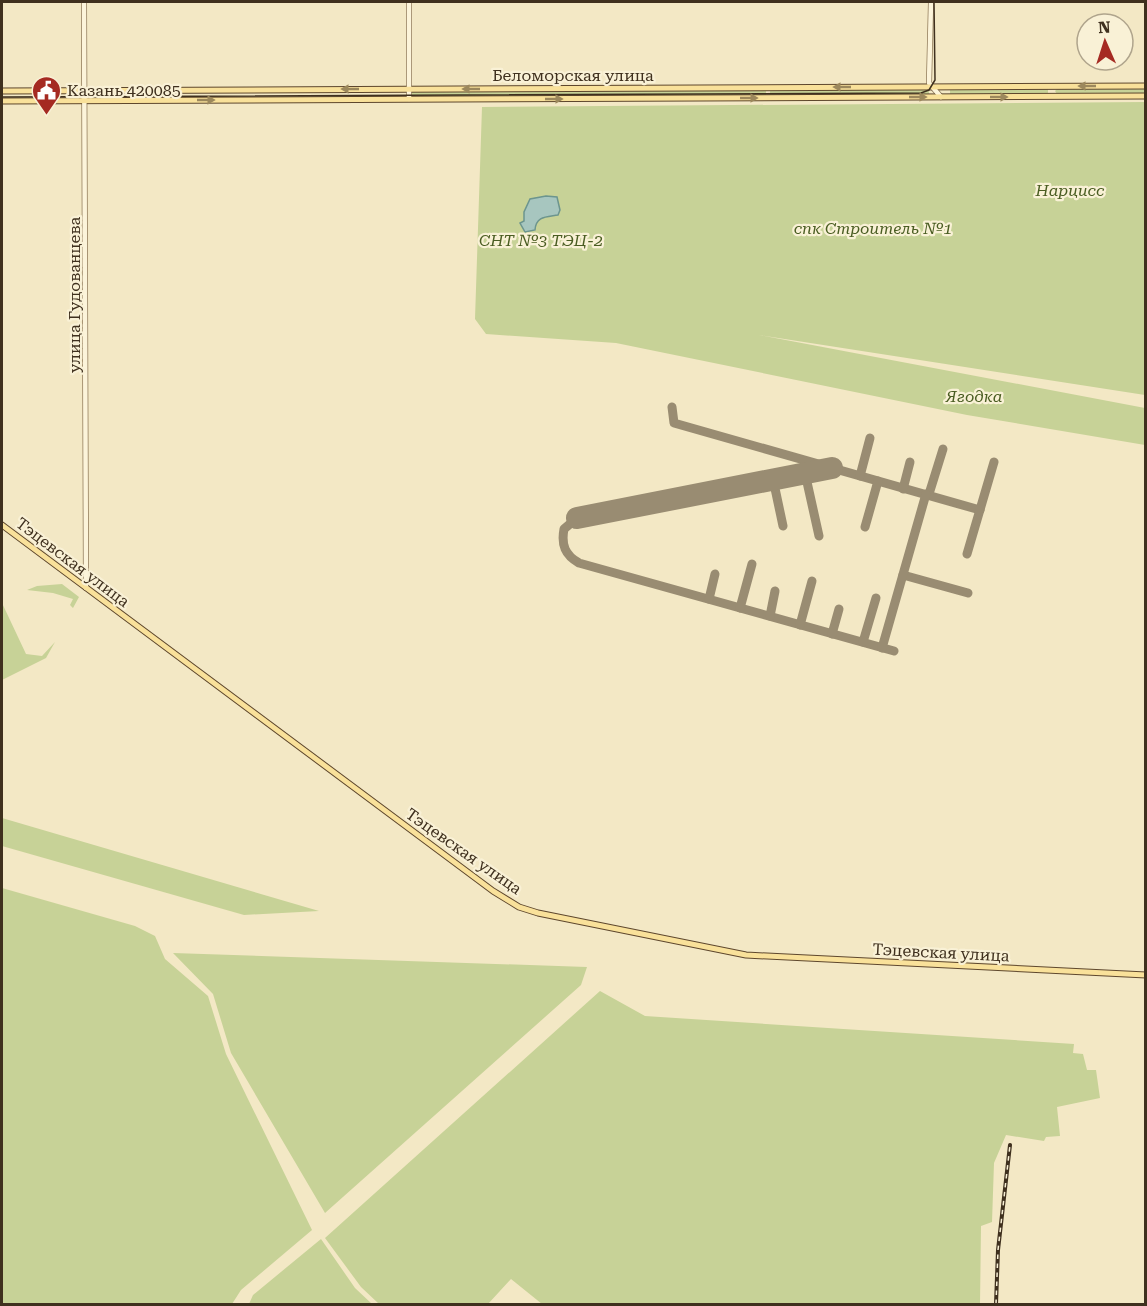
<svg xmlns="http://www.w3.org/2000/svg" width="1147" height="1306" viewBox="0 0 1147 1306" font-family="'Roboto Serif',serif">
	<rect width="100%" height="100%" fill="#f3e8c5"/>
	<g fill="#c7d297">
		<path d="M1145,88l1,6h-89l-2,-3 2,-2z"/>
		<path d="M766,89v7l-355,1 -1,-7z"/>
		<path d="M770,89l159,1v6h-159z"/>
		<path d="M950,89h98v5l-98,1z"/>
		<path d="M1145,102v293l-386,-60 386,73v37l-178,-30 -351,-72 -130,-9 -11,-15 7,-212z"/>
		<path d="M62,584l17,13 -6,11 -3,-3 3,-6 -20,-6 -26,-3 10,-4z"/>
		<path d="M2,603l24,51 16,2 13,-14 -9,16 -44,22z"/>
		<path d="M2,818l317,93 -75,4 -242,-69z"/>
		<path d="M2,888l133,38 20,10 10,23 43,37 18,58 86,176 -71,60 -9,14h-230z"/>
		<path d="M173,953l414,14 -6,18 -256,228 -94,-160 -18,-59z"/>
		<path d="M600,991l45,25 429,28 -1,9 10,1 4,16h9l4,28 -43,9 3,29 -14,1 -2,4 -38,-6 -12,28 -2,59 -11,4 -1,78h-438l-31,-25 -23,25h-109l-18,-17 -36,-49z"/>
		<path d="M321,1239l34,49 17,16h-123l4,-9z"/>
	</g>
	<path fill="#a7c6bf" stroke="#6c958e" stroke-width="1.5" d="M546,196l11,1 3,13 -2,5c-12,2 -22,1 -23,15l-10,2 -5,-9 4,-2v-9l6,-13z"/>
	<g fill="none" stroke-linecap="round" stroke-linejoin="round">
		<g stroke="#998c72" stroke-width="9">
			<path d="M672,407l2,16 306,87"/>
			<path d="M805,473l14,63"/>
			<path d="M860,476l10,-38"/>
			<path d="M773,479l10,47"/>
			<path d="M903,489l7,-27"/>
			<path d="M929,494l14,-45"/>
			<path d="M577,518l-13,11c-3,16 1,26 15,34l315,88"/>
			<path d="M865,527l13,-46"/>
			<path d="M967,554l27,-92"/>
			<path d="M903,575l65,18"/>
			<path d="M709,599l6,-25"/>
			<path d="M740,608l12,-44"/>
			<path d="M770,616l5,-25"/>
			<path d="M800,625l12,-44"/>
			<path d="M832,634l7,-25"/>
			<path d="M863,642l13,-44"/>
			<path d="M882,648l44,-154"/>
		</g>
		<path stroke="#998c72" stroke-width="22" d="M577,518l255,-50"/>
		<defs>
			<g id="minor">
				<path d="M84,2l2,586"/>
				<path d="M931,2l-2,81 12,14"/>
				<path d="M409,99v-97"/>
			</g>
			<g id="major">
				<path d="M2,91l1144,-5"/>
				<path d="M2,101l1144,-5"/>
				<path d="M2,525l491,366 26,16 19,6 208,42 400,20"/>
			</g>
		</defs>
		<use href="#minor" stroke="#907a59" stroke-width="6"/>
		<use href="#major" stroke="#5e472d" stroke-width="7"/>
		<use href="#minor" stroke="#fcf4da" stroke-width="4.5"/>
		<use href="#major" stroke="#f9e19a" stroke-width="5"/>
		<path stroke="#3f301e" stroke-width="1.5" d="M2,97l919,-4 8,-3 6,-10 -1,-78"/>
		<defs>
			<path id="rail" d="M996,1304l2,-54 12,-105"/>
		</defs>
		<use href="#rail" stroke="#3f301e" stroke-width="4"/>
		<use href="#rail" stroke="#f9f1d6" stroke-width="1.5" stroke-dasharray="4.5" stroke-linecap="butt"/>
	</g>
	<defs><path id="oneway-solid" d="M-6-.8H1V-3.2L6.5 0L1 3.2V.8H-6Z" transform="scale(1.5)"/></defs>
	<g fill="#9c885c">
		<use href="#oneway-solid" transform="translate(1087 86) rotate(-180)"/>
		<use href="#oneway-solid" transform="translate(842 87) rotate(180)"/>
		<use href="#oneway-solid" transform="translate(350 89) rotate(180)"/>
		<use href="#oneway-solid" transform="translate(471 89) rotate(180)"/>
		<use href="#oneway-solid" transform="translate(918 97)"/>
		<use href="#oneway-solid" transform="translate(999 97)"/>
		<use href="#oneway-solid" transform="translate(749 98)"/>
		<use href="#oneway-solid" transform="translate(554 99)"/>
		<use href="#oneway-solid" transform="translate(206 100)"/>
	</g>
	<defs>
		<symbol id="civic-pin" viewBox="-11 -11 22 30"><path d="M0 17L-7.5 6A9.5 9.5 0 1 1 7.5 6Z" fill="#a52a22" stroke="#f9f1d6"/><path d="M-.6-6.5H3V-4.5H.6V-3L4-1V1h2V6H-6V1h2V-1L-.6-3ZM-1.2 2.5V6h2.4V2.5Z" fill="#fff"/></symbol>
	</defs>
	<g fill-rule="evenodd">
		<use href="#civic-pin" x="30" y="74" width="33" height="45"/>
	</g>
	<g text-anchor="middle" stroke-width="4.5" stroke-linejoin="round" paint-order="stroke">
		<g font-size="16" fill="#3f301e" stroke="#f9f1d6">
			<text x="573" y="81">Беломорская улица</text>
			<text transform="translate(74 295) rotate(-90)" y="6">улица Гудованцева</text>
			<text transform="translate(73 562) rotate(37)" y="6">Тэцевская улица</text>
			<text transform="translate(464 851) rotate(35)" y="6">Тэцевская улица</text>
			<text transform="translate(941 952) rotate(3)" y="6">Тэцевская улица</text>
		</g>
		<g font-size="16" fill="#3f301e" stroke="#f9f1d6" text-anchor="start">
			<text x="67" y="96">Казань 420085</text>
		</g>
		<g font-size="16" font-style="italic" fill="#4a5d22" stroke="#f9f1d6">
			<text x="1070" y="196">Нарцисс</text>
			<text x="873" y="234">спк Строитель №1</text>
			<text x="541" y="246">СНТ №3 ТЭЦ-2</text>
			<text x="974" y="402">Ягодка</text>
		</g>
	</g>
	<rect width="1147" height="1306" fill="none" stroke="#3f301e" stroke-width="6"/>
	<g transform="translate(1105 42) rotate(357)"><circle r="28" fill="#f9f1d6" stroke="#afa48c" stroke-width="1.5"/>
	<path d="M0-4.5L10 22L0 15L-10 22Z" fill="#a52a22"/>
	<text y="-9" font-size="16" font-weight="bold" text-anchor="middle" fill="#3f301e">N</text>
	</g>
</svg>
